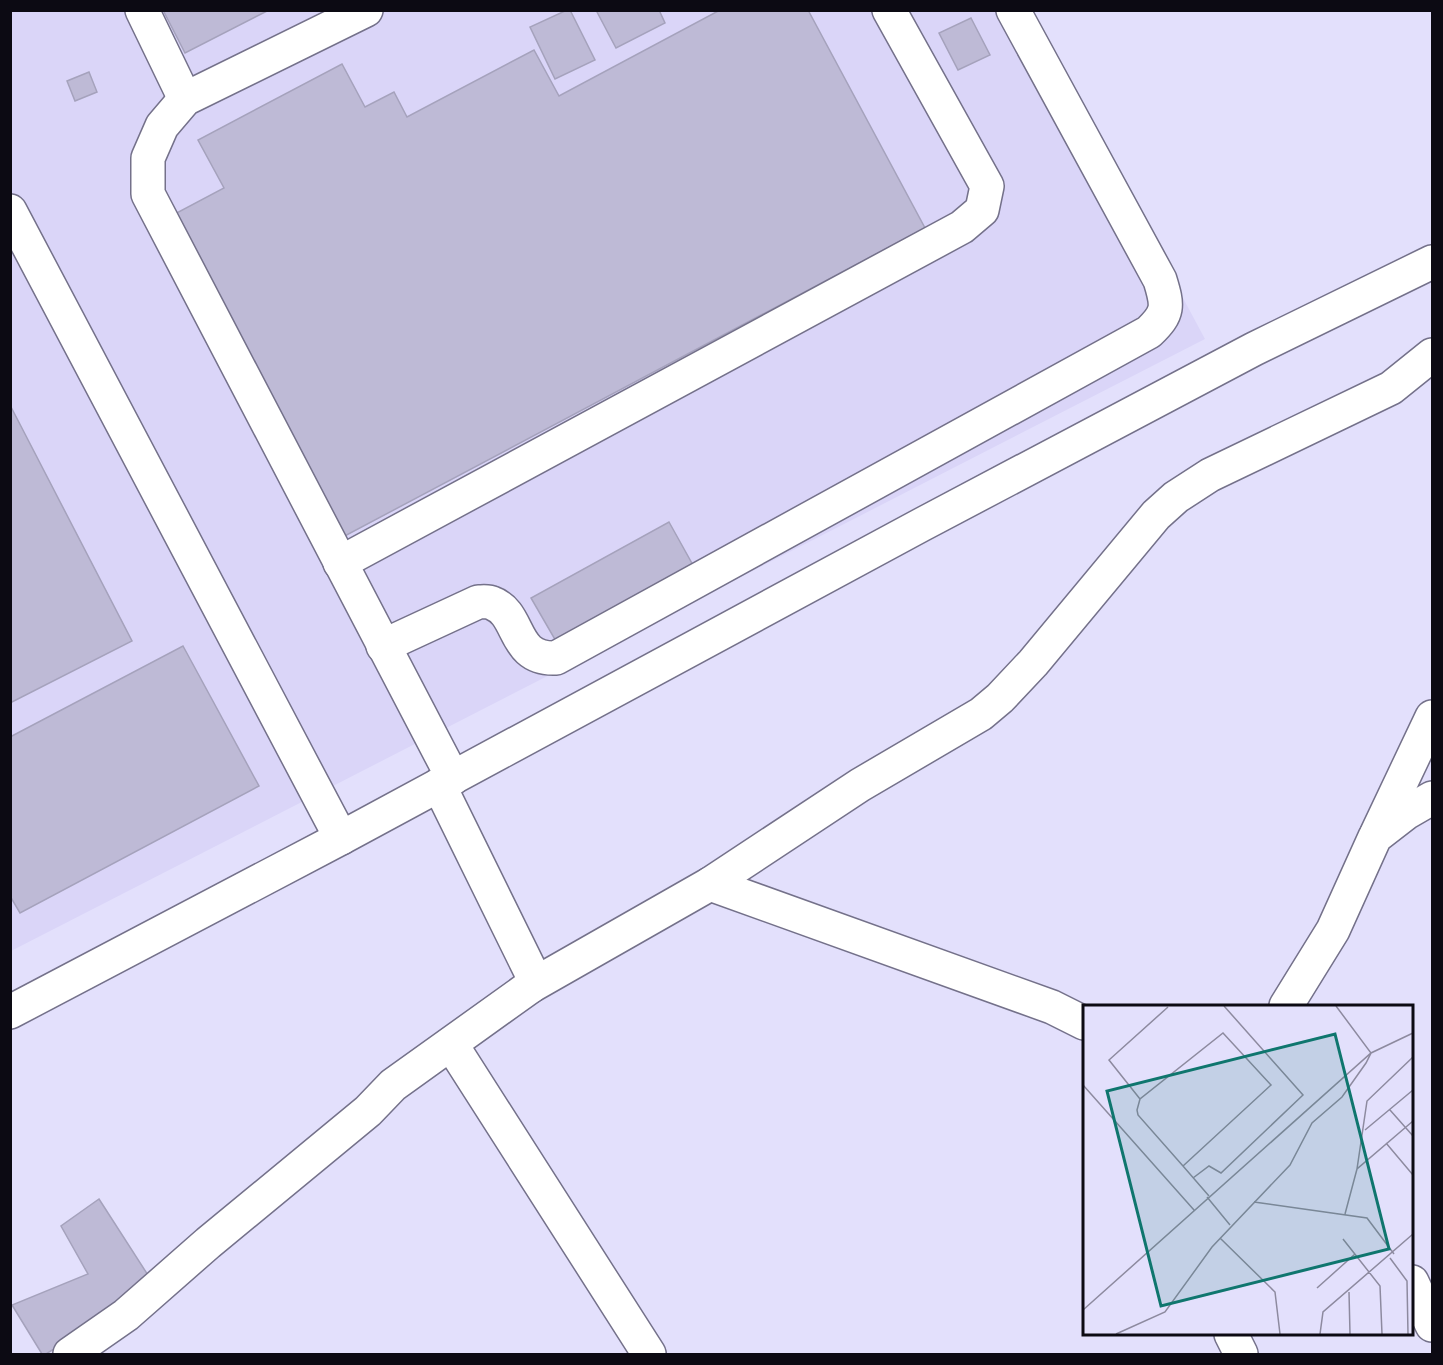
<svg xmlns="http://www.w3.org/2000/svg" width="1443" height="1365" viewBox="0 0 1443 1365" font-family="'Varela Round',sans-serif">
	<rect width="100%" height="100%" fill="#e3e0fc"/>
	<path fill="#dad5f8" d="M11,11h1018l176,328 -1194,612z"/>
	<g fill="#bebad6" stroke="#a5a2bc" stroke-width="1.5">
		<path d="M163,10h106l-84,43z"/>
		<path d="M567,10h3l25,50 -40,19 -25,-52z"/>
		<path d="M596,10h63l6,13 -49,25z"/>
		<path d="M720,10h88l117,218 -584,310 -172,-321 55,-29 -26,-48 144,-76 23,43 29,-15 13,25 127,-67 25,46z"/>
		<path d="M971,18l19,37 -32,15 -19,-37z"/>
		<path d="M89,72l8,20 -22,9 -8,-20z"/>
		<path d="M10,405l122,236 -122,62z"/>
		<path d="M669,522l25,45 -137,76 -26,-45z"/>
		<path d="M183,646l76,140 -239,127 -10,-17v-159z"/>
		<path d="M99,1199l56,87 -109,68h-4l-30,-49 76,-31 -27,-48z"/>
	</g>
	<g fill="none" stroke-linecap="round" stroke-linejoin="round">
		<defs>
			<g id="minor">
				<path d="M142,10l43,89"/>
				<path d="M366,10l-181,89 -23,27 -14,32v36l305,584"/>
				<path d="M10,211l331,627"/>
				<path d="M340,563l622,-336 20,-17 5,-24 -98,-176"/>
				<path d="M383,646l95,-44c4,0 10,-1 14,1 30,11 19,57 64,55l593,-326c20,-19 19,-26 11,-52l-147,-270"/>
				<path d="M439,785l91,185 3,9 -2,7"/>
				<path d="M1377,833l55,-116"/>
				<path d="M710,884l342,123 32,16"/>
				<path d="M1286,1006l47,-76 42,-93 31,-24 26,-15"/>
				<path d="M10,1012l331,-174 580,-313 333,-176 178,-87"/>
				<path d="M451,1044l198,310"/>
				<path d="M1412,1282l20,43"/>
				<path d="M1231,1334l10,20"/>
				<path d="M70,1354l56,-39 82,-72 160,-132 25,-26 138,-99 179,-102 150,-99 121,-71 19,-16 33,-35 123,-148 20,-18 34,-22 181,-87 41,-33"/>
			</g>
		</defs>
		<use href="#minor" stroke="#74718a" stroke-width="36"/>
		<use href="#minor" stroke="#fff" stroke-width="33"/>
	</g>
	<g transform="translate(1083 1005)">
		<rect width="330" height="330" fill="#e3e0fc"/>
		<path fill="none" stroke="#8d8a9f" stroke-width="1.5" d="M0,80l111,125M57,94l-31,-39 59,-53M307,105l23,26M282,125l48,-40M303,138l27,32M100,161l88,-81 -48,-52 -83,66 -3,11 1,5 45,51 26,30M274,164l10,-68 46,-44M110,173l16,-12 12,7 82,-78 -79,-89M124,192l23,28M171,197l113,16 27,36M262,209l12,-45 56,-48M137,233l55,54 5,42M260,234l37,47 2,48M307,253l17,23 1,53M234,283l38,-34M266,287l1,42M0,305l288,-257 42,-20M33,329l49,-22 47,-65 78,-82 22,-42 30,-26 24,-34 5,-10 -35,-47M237,329l3,-22 90,-78"/>
		<path fill="#0f766e" fill-opacity="0.15" stroke="#0f766e" stroke-width="3" d="M252,29l54,215 -228,57 -54,-215z"/>
		<rect width="330" height="330" fill="none" stroke="#0c0a13" stroke-width="3"/>
	</g>
	<rect width="1443" height="1365" fill="none" stroke="#0c0a13" stroke-width="24"/>
</svg>
